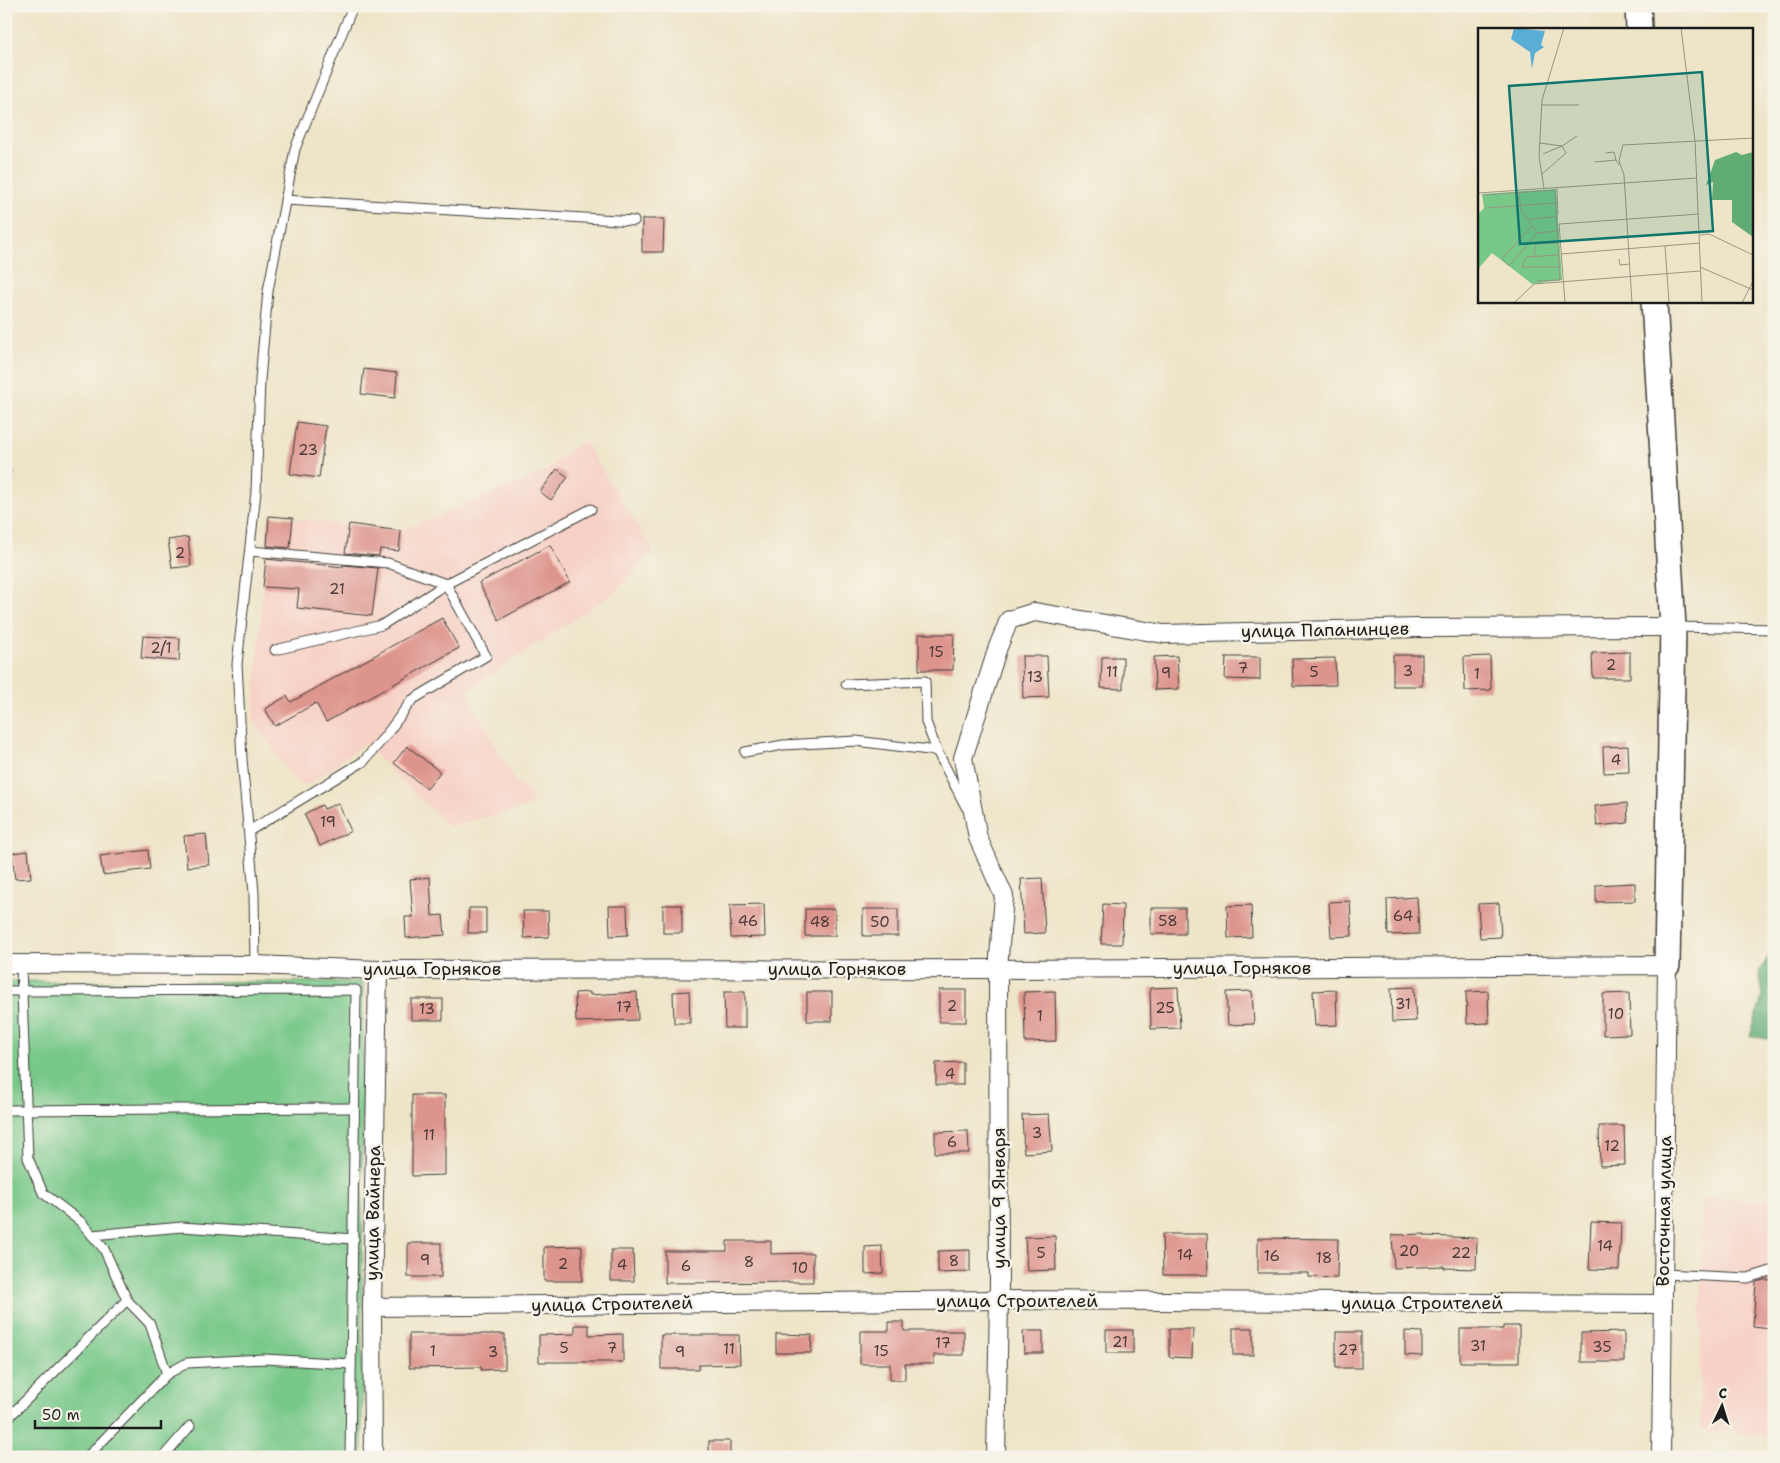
<svg xmlns="http://www.w3.org/2000/svg" width="1780" height="1463" viewBox="0 0 1780 1463" font-family="'Shantell Sans',sans-serif">
	<rect width="100%" height="100%" fill="#f7f3e8"/>
	<filter id="ink" filterUnits="userSpaceOnUse"><feTurbulence type="fractalNoise" baseFrequency=".02" numOctaves="2"/><feDisplacementMap in="SourceGraphic" scale="10" xChannelSelector="R" yChannelSelector="G"/><feConvolveMatrix kernelMatrix="1 2 1 2 8 2 1 2 1" color-interpolation-filters="sRGB"/></filter>
	<filter id="wash" filterUnits="userSpaceOnUse"><feTurbulence type="fractalNoise" baseFrequency=".0096" numOctaves="4" result="noise"/><feDisplacementMap in="SourceGraphic" scale="20" xChannelSelector="R" yChannelSelector="G"/><feGaussianBlur stdDeviation="1.12" result="paint"/><feColorMatrix in="noise" values="0 0 0 0 0 0 0 0 0 0 0 0 0 0 0 0 0 1.4 0 .05"/><feComposite in="paint" operator="in"/></filter>
	<g filter="url(#wash)">
		<rect width="100%" height="100%" fill="#eee5c8"/>
		<g fill="#f7d1c6">
			<path d="M583,440l70,110 -39,43 -148,98 50,93 16,9 -2,13 -81,21 -85,-83 -55,40 -13,-1 -43,-63 16,-204 132,15 145,-60z"/>
			<path d="M1702,1198l72,2v237l-74,-8z"/>
		</g>
		<path fill="#d2bfbf" d="M6,470l10,1 -10,51z"/>
		<path fill="#77c889" stroke="#4a7252" d="M6,981l357,1 -1,475h-356z"/>
		<path fill="#61ac75" stroke="#3e6448" d="M1774,949v91l-24,-4 13,-41 -4,-24z"/>
		<g id="blocks">
			<g fill="#dd948d">
				<path d="M642,219h22l-1,33h-21z"/>
				<path d="M364,369l33,4 -2,25 -34,-4z"/>
				<path d="M297,422l29,4 -7,52 -29,-4z"/>
				<path d="M557,469l11,8 -17,23 -11,-8z"/>
				<path d="M269,516l24,2 -3,30 -23,-2z"/>
				<path d="M349,524l52,7 -2,20 -19,-2 -1,7 -34,-3z"/>
				<path d="M188,537l3,29 -19,2 -4,-28z"/>
				<path d="M550,545l20,37 -71,38 -20,-37z"/>
				<path d="M266,559l77,8v-2l35,3 -6,48 -75,-8 2,-19 -36,-2z"/>
				<path d="M442,618l17,30 -133,74 -10,-19 -41,23 -10,-17 22,-13 4,6z"/>
				<path d="M919,634h35l-1,36h-34z"/>
				<path d="M143,636l37,2 -1,23 -38,-3z"/>
				<path d="M1630,652v26h-37l-1,-25z"/>
				<rect x="1393" y="655" width="29" height="31"/>
				<path d="M1022,656h25l2,41 -26,1z"/>
				<path d="M1177,656l2,33 -24,1 -1,-33z"/>
				<path d="M1490,656l1,34 -26,1 -1,-34z"/>
				<path d="M1102,657h21v32l-22,-1z"/>
				<path d="M1226,657h34v23l-35,-1z"/>
				<path d="M1335,658l1,27 -43,1 -1,-27z"/>
				<path d="M407,746l33,26 -13,17 -33,-26z"/>
				<path d="M1628,746l1,26 -25,1 -1,-26z"/>
				<path d="M338,803l13,28 -31,15 -16,-32 18,-9 2,4z"/>
				<path d="M1627,803l1,20 -31,3 -2,-20z"/>
				<path d="M206,834l3,31 -22,2 -3,-31z"/>
				<path d="M148,850l2,19 -47,6 -3,-19z"/>
				<path d="M28,851l3,27 -16,1 -3,-26z"/>
				<path d="M430,877l2,39 11,-1 2,20 -39,3 -1,-21h8l-3,-38z"/>
				<path d="M1042,878l3,55 -21,1 -3,-55z"/>
				<path d="M1635,883v18l-39,1v-17z"/>
				<path d="M1417,897l2,37 -31,1 -1,-36z"/>
				<path d="M1350,901l2,35 -21,1 -2,-35z"/>
				<path d="M1499,903l2,34 -21,1 -2,-34z"/>
				<path d="M764,904l1,33 -34,1 -1,-33z"/>
				<path d="M1103,904l20,1 -1,39h-21z"/>
				<rect x="663" y="905" width="19" height="28"/>
				<path d="M1251,905l1,32 -24,1 -1,-32z"/>
				<path d="M609,906h18l1,29 -18,1z"/>
				<path d="M469,908h17v25h-18z"/>
				<rect x="1151" y="908" width="34" height="26"/>
				<rect x="805" y="909" width="30" height="27"/>
				<rect x="863" y="909" width="35" height="27"/>
				<path d="M523,911h25l1,26 -25,1z"/>
				<path d="M1178,987l2,41 -29,1 -1,-41z"/>
				<path d="M1414,987l2,34 -24,1 -1,-34z"/>
				<rect x="939" y="990" width="27" height="32"/>
				<path d="M1336,990l1,35 -22,1 -2,-35z"/>
				<path d="M689,991l1,32h-16l-1,-31z"/>
				<path d="M1055,991l1,50 -31,1 -1,-50z"/>
				<path d="M1252,991l2,33 -26,1 -2,-33z"/>
				<path d="M1488,991l1,32 -22,1 -1,-32z"/>
				<path d="M590,992v3l47,-3 1,28 -62,2 -1,-29z"/>
				<path d="M724,992h21v36h-20z"/>
				<rect x="807" y="992" width="25" height="29"/>
				<path d="M1629,993l1,41 -27,1v-41z"/>
				<rect x="411" y="999" width="32" height="21"/>
				<path d="M963,1062v23h-27v-22z"/>
				<path d="M412,1095h33v80l-33,1z"/>
				<path d="M1049,1114l3,37 -28,2 -2,-38z"/>
				<path d="M1599,1126h25l1,39 -25,1z"/>
				<path d="M968,1131l1,22h-34v-21z"/>
				<path d="M1591,1222l30,1 -2,47 -30,-1z"/>
				<path d="M1162,1234h45l1,41h-45z"/>
				<path d="M1425,1234v2l52,2 -1,31 -32,-1v-2l-50,2 -2,-33z"/>
				<path d="M1055,1236l1,34 -29,1 -2,-34z"/>
				<path d="M1258,1238l80,1 -1,39 -28,-1v-4h-51z"/>
				<path d="M727,1241h44v13l42,-1v29l-148,1v-32h62z"/>
				<rect x="408" y="1243" width="33" height="34"/>
				<path d="M582,1246v35h-38v-34z"/>
				<path d="M882,1246l1,27 -18,1v-27z"/>
				<path d="M611,1250h22l1,31h-23z"/>
				<path d="M970,1250v22l-32,1v-22z"/>
				<path d="M1764,1280h10l-3,49 -18,-2 3,-45z"/>
				<path d="M889,1322h15v9h60v24h-30v9h-29v16h-15v-16h-30v-33h29z"/>
				<path d="M575,1325h14v10l34,-1v28h-84v-27l36,-1z"/>
				<path d="M1503,1326h16v36h-59v-33h43z"/>
				<rect x="1233" y="1328" width="20" height="27"/>
				<path d="M1169,1329h24l-1,29 -23,-1z"/>
				<rect x="1106" y="1330" width="27" height="23"/>
				<path d="M1023,1331h20v22h-19z"/>
				<path d="M1405,1331l17,1v24l-17,-1z"/>
				<rect x="1336" y="1332" width="25" height="36"/>
				<path d="M1624,1332v30h-43v-29z"/>
				<path d="M409,1334h96v35l-24,1v-3l-72,1z"/>
				<path d="M776,1334l36,1 -1,18h-35z"/>
				<path d="M661,1335h78l1,29 -41,1v4h-38z"/>
				<rect x="709" y="1441" width="21" height="16"/>
			</g>
		</g>
	</g>
	<g filter="url(#ink)">
		<use href="#blocks" fill-opacity="0" stroke="#3c3a36" stroke-width="1"/>
		<g fill="none" stroke-linecap="round" stroke-linejoin="round">
			<defs>
				<g id="lane">
					<path d="M285,200l349,21"/>
					<path d="M250,551l138,12 58,21 145,-75"/>
					<path d="M1675,627l99,2"/>
					<path d="M846,684l79,-3 1,41 11,29"/>
					<path d="M745,752l38,-7 73,-4 81,10 29,56"/>
					<path d="M249,831l115,-70 22,-26 26,-35 74,-44 -40,-72 -64,41 -107,25"/>
					<path d="M21,964l7,194 15,35 38,29 23,27 23,51 23,24 17,50 -80,83"/>
					<path d="M255,965l-1,-72 -12,-134 -5,-95 19,-172 4,-112 8,-89 27,-142 58,-143"/>
					<path d="M6,991l350,-1 -6,467"/>
					<path d="M6,1110l347,-2"/>
					<path d="M92,1235l90,-8 172,12"/>
					<path d="M1663,1274l85,4 26,-8"/>
					<path d="M167,1374l20,-11 77,-4 87,5"/>
					<path d="M6,1420l121,-120"/>
					<path d="M163,1457l27,-31"/>
				</g>
				<g id="street">
					<path d="M6,964l249,1 123,5 620,-1 669,-4 -6,492"/>
					<path d="M372,1307l627,-7 664,4"/>
					<path d="M373,1457l-1,-150 6,-337"/>
					<path d="M996,1457l3,-157 -1,-331 6,-73 -26,-58 -15,-80 35,-111 11,-27 26,-8 129,22 255,-6 254,-1"/>
				</g>
				<g id="secondary">
					<path d="M1638,6l1,23"/>
					<path d="M1654,301l19,326 -6,338"/>
				</g>
			</defs>
			<use href="#lane" stroke="#3c3a36" stroke-width="11"/>
			<use href="#street" stroke="#3c3a36" stroke-width="20"/>
			<use href="#secondary" stroke="#3c3a36" stroke-width="28"/>
			<use href="#lane" stroke="#fff" stroke-width="9"/>
			<use href="#street" stroke="#fff" stroke-width="18"/>
			<use href="#secondary" stroke="#fff" stroke-width="25"/>
		</g>
	</g>
	<g text-anchor="middle" stroke-width="5" stroke-linejoin="round" paint-order="stroke">
		<g font-size="15" fill="#4c3a38">
			<text x="308" y="455">23</text>
			<text x="180" y="558">2</text>
			<text x="337" y="594">21</text>
			<text x="161" y="653">2/1</text>
			<text x="936" y="657">15</text>
			<text x="1611" y="670">2</text>
			<text x="1243" y="673">7</text>
			<text x="1408" y="676">3</text>
			<text x="1112" y="677">11</text>
			<text x="1314" y="677">5</text>
			<text x="1166" y="678">9</text>
			<text x="1477" y="679">1</text>
			<text x="1035" y="682">13</text>
			<text x="1616" y="765">4</text>
			<text x="328" y="827">19</text>
			<text x="1403" y="921">64</text>
			<text x="748" y="926">46</text>
			<text x="1168" y="926">58</text>
			<text x="820" y="927">48</text>
			<text x="880" y="927">50</text>
			<text x="1403" y="1009">31</text>
			<text x="952" y="1011">2</text>
			<text x="624" y="1012">17</text>
			<text x="1165" y="1013">25</text>
			<text x="427" y="1014">13</text>
			<text x="1616" y="1019">10</text>
			<text x="1040" y="1021">1</text>
			<text x="950" y="1079">4</text>
			<text x="1037" y="1138">3</text>
			<text x="429" y="1140">11</text>
			<text x="952" y="1147">6</text>
			<text x="1612" y="1151">12</text>
			<text x="1605" y="1251">14</text>
			<text x="1409" y="1256">20</text>
			<text x="1041" y="1258">5</text>
			<text x="1461" y="1258">22</text>
			<text x="1185" y="1260">14</text>
			<text x="1272" y="1261">16</text>
			<text x="1324" y="1263">18</text>
			<text x="425" y="1265">9</text>
			<text x="954" y="1266">8</text>
			<text x="749" y="1267">8</text>
			<text x="563" y="1269">2</text>
			<text x="622" y="1270">4</text>
			<text x="686" y="1271">6</text>
			<text x="800" y="1273">10</text>
			<text x="1120" y="1347">21</text>
			<text x="943" y="1348">17</text>
			<text x="1478" y="1351">31</text>
			<text x="1602" y="1352">35</text>
			<text x="564" y="1353">5</text>
			<text x="612" y="1353">7</text>
			<text x="729" y="1354">11</text>
			<text x="1348" y="1355">27</text>
			<text x="433" y="1356">1</text>
			<text x="881" y="1356">15</text>
			<text x="493" y="1357">3</text>
			<text x="680" y="1357">9</text>
		</g>
		<g font-size="18" fill="#1c1c1c" stroke="#f7f3e8">
			<text transform="translate(1325 630) rotate(-1)" y="6">улица Папанинцев</text>
			<text x="1242" y="974">улица Горняков</text>
			<text x="432" y="975">улица Горняков</text>
			<text x="837" y="975">улица Горняков</text>
			<text transform="translate(999 1198) rotate(-90)" y="6">улица 9 Января</text>
			<text transform="translate(1664 1211) rotate(-89)" y="6">Восточная улица</text>
			<text transform="translate(373 1213) rotate(-89)" y="6">улица Вайнера</text>
			<text x="1017" y="1307">улица Строителей</text>
			<text x="1422" y="1309">улица Строителей</text>
			<text transform="translate(612 1304) rotate(-1)" y="6">улица Строителей</text>
		</g>
	</g>
	<g transform="translate(1478 28)">
		<rect width="275" height="275" fill="#eee5c8"/>
		<path d="M78,161l6,91 -30,4 -40,-31 -14,16v-55l6,-6 -2,-14z" fill="#77c889"/>
		<path d="M258,124l6,3 11,-3v85l-21,-15v-22h-20l1,-18 -7,3 9,-25z" fill="#61ac75"/>
		<path d="M36,0l31,3 -4,14 3,2 -9,6 -3,16 -2,-17 -19,-13z" fill="#59aed5"/>
		<path fill="none" stroke="#9a9583" stroke-width="1" d="M203,0l14,113 7,162M63,77h38M62,115l22,3 15,-10M128,125l8,-1 2,8M117,134l21,-2 3,5M64,146l24,-21 -4,-7 -19,8M66,160l-5,-32 3,-56 22,-72M79,160l1,27M0,165l219,-15M41,165l2,18 8,9 8,13 -28,33 -7,-7 30,-33M6,167l71,-5 5,90 -23,1M8,180l69,-5M51,191l27,-2M81,196l140,-10M81,196l6,79M59,205l20,-2M222,207l9,-1 44,21M187,218l4,57M83,226l139,-11M81,227l-33,2 -4,10h38M56,229l2,-13 22,-1M141,231l1,6 10,-1M222,239l53,23M36,275l20,-19 166,-13M154,275l-8,-128 -5,-14 4,-16 130,-7M185,275h47M264,275l11,-22"/>
		<path fill="#0f766e" fill-opacity="0.15" stroke="#0f766e" stroke-width="2.5" d="M224,44l11,159 -193,13 -11,-158z"/>
		<rect width="275" height="275" fill="none" stroke="#1c1c1c" stroke-width="2.5"/>
	</g>
	<rect width="1780" height="1463" fill="none" stroke="#f7f3e8" stroke-width="25"/>
	<g transform="translate(1722 1406) rotate(4)" stroke="#f7f3e8" stroke-width="4" paint-order="stroke">
	<path d="M0-4L9 19L0 12L-9 19Z" fill="#1c1c1c"/>
	<text y="-8" font-size="14" font-weight="bold" text-anchor="middle" fill="#1c1c1c">С</text>
	</g>
	<path d="M35 1420v8h126v-8" fill="none" stroke="#1c1c1c" stroke-width="2.5"/>
	<text x="42" y="1420" font-size="15" fill="#1c1c1c" stroke="#f7f3e8" stroke-width="4" paint-order="stroke">50 m</text>
</svg>
